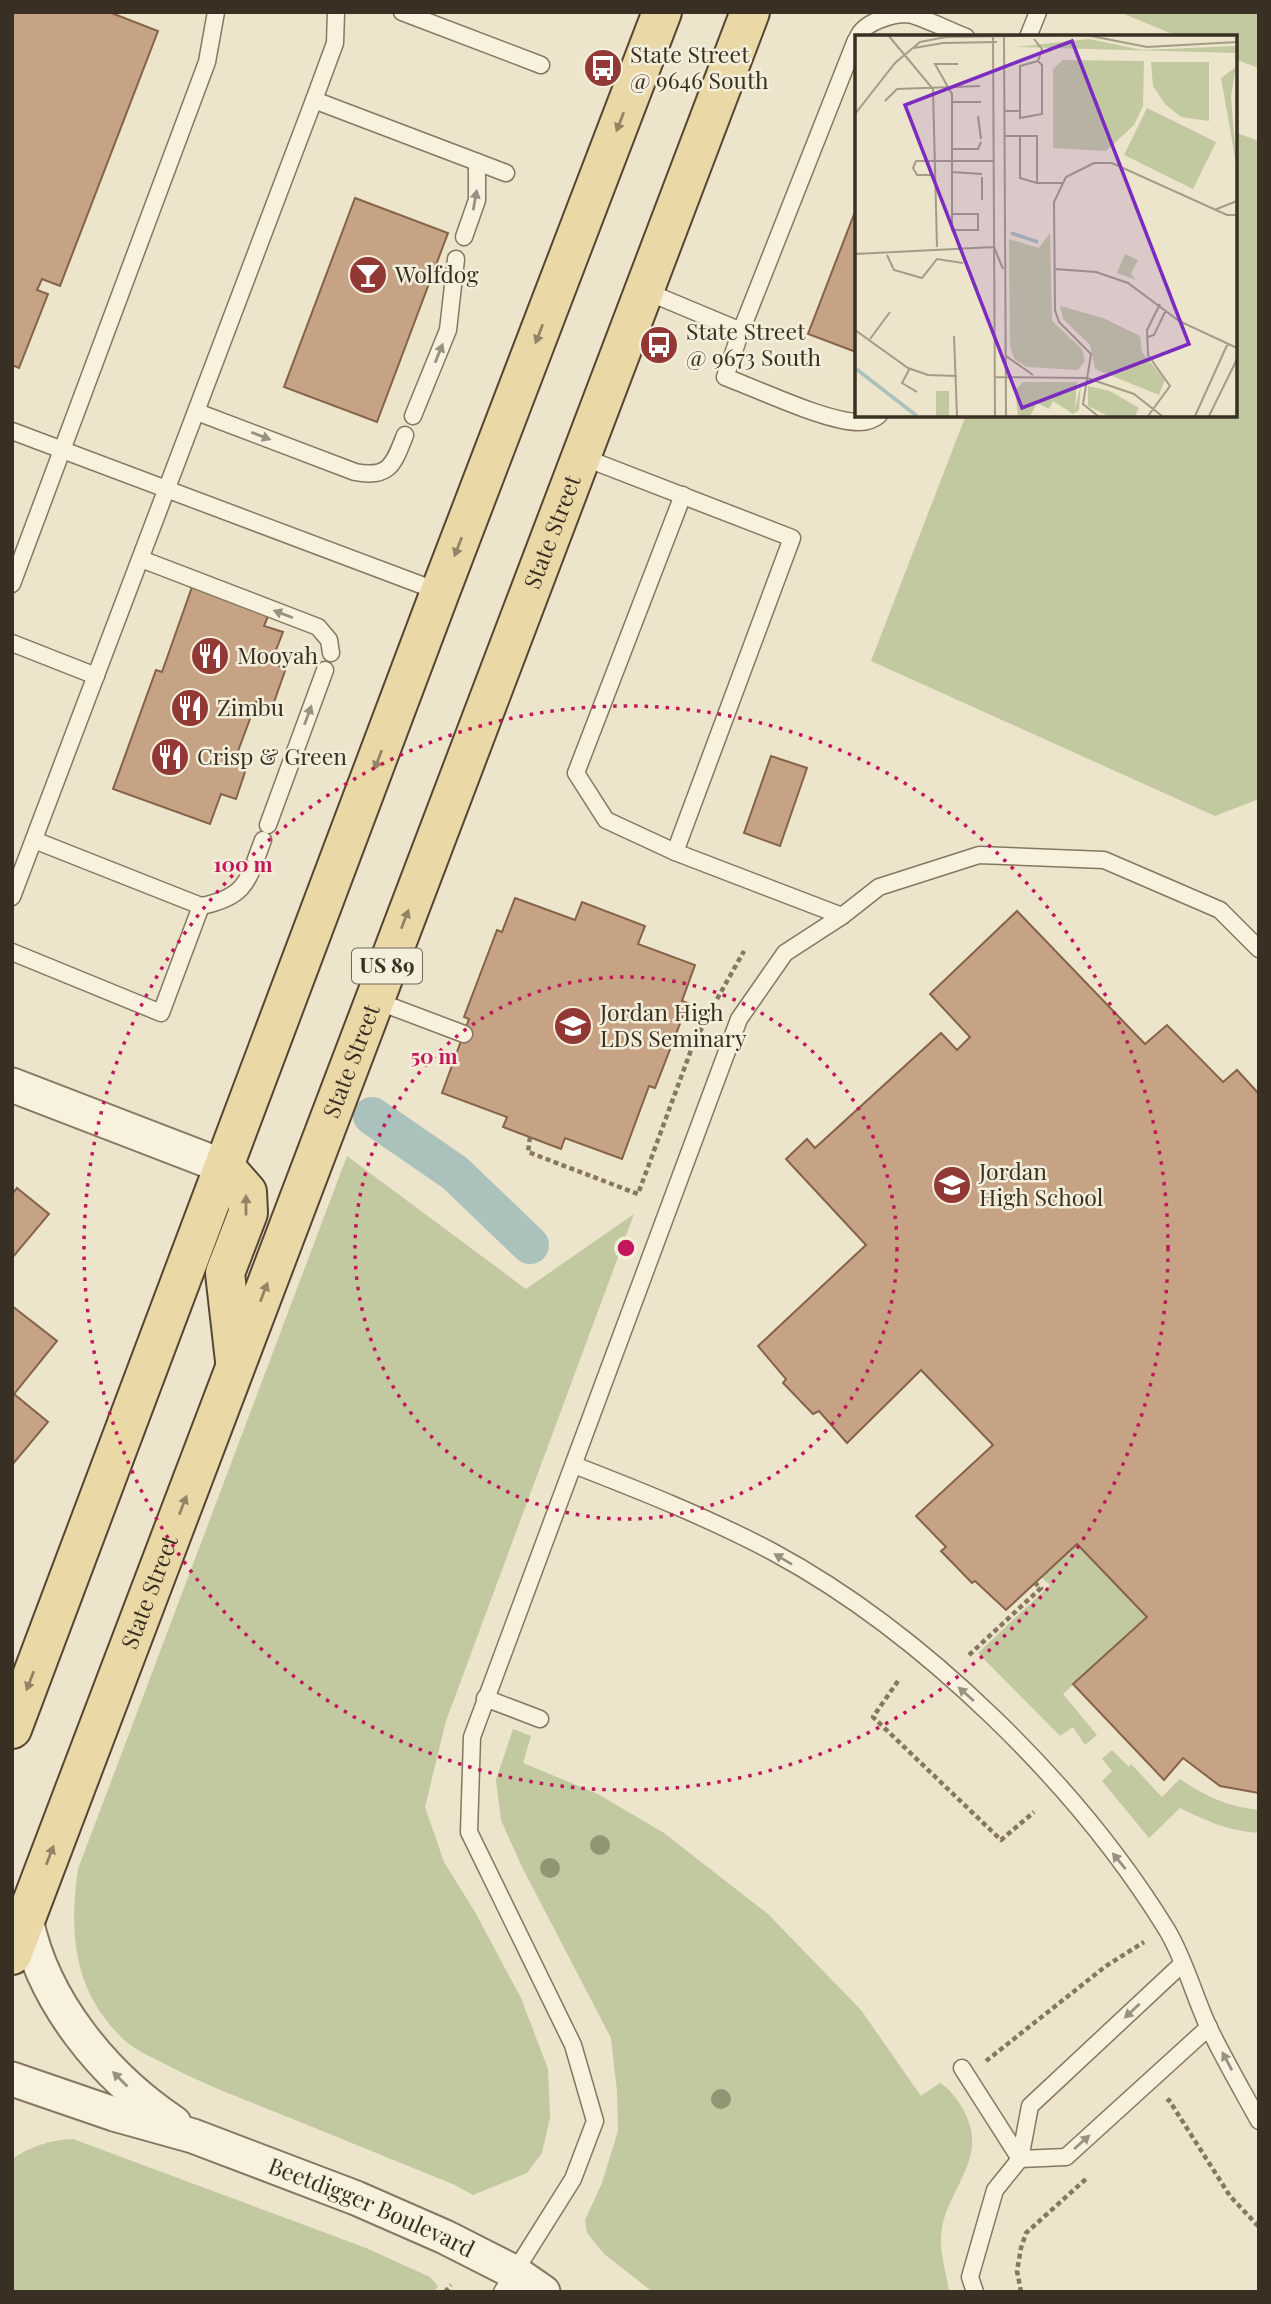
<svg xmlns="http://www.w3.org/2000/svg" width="1271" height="2304" viewBox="0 0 1271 2304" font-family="'Playfair Display',serif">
	<rect width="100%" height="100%" fill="#ece4cb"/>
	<g fill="#c2c9a0">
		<path d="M1119,12h140v56l-25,-9v-22h-54z"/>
		<path d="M1234,132l25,9v658l-44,17 -344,-155 95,-246h268z"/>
		<path d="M347,1156l179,133 108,-75 -188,507 -21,86 19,55 31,50 46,86 27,71 2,48 -8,36 -15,20 -54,22 -18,-10c-67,-27 -134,-55 -202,-82 -31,-12 -62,-25 -92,-41 -14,-7 -29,-14 -40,-25 -48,-48 -52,-105 -43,-168z"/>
		<path d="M1077,1544l70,73 -84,77 34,41 -12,10 -12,-18 -13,9 -82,-83 72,-68 -9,-8z"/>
		<path d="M513,1729l18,7 -8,27 75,31 66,39 104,81 93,96 60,86 19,-13c10,6 18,17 24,28 27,51 -21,78 -23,127 -1,17 6,37 8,54h-296l-49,-38 -17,-21 -2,-13 17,-37 16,-52 -1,-40 -6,-53 -89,-171 -21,-47 -5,-40z"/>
		<path d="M1112,1750l17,17 2,-3 31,33 18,-18c27,18 46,27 79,31v23c-30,-2 -53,-12 -79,-25l-31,30 -47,-57 10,-10 -10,-12z"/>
		<path d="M73,2139l293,109 64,29 8,9 -4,6h-422v-133c19,-13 39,-19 61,-20z"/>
	</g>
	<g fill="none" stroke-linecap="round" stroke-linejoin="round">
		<path stroke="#abc1bb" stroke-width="38" d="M372,1116l83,57 75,72"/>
	</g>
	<g fill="#c6a384" stroke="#856348" stroke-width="2">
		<path d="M12,12h97l49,19 -98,255 -18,-7 -5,11 11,4 -29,74 -7,-3z"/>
		<path d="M355,198l93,35 -71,189 -93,-35z"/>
		<path d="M856,209v143l-48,-18z"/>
		<path d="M192,587l77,27 -5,12 19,6 -12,31 15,5 -13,37 -16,-5 -23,62 13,4 -11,33 -15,-5 -11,30 -97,-35 43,-119 6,2z"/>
		<path d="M771,756l36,12 -27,78 -36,-13z"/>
		<path d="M515,898l60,22 7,-18 63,24 -7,18 57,21 -13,36 6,2 -33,85 -6,-2 -27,73 -57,-21 -4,11 -58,-22 4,-10 -65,-24 27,-74 -5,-2 33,-87 5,2z"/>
		<path d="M1017,911l128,133 22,-19 56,57 14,-12 22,24v699l-39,-7 -37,-28 -19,22 -91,-96 74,-67 -70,-73 -71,66 -31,-29 -3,2 -31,-32 5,-4 -30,-31 77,-71 -72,-75 -74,73 -28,-32 -6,3 -30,-31 3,-4 -28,-33 108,-101 -80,-86 21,-20 8,9 126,-115 16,17 13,-13 -40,-43z"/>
		<path d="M17,1188l32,26 -37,44v-64z"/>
		<path d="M12,1306l45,35 -43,53 34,28 -36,43z"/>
	</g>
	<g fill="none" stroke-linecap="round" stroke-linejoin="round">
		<defs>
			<g id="service">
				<path d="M402,12l139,53"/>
				<path d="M858,37c6,-15 34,-23 49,-23 12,1 45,18 59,23"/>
				<path d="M1028,37l10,-25"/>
				<path d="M314,100l192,73"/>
				<path d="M464,237l13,-37v-38"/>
				<path d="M643,290l98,41 115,-291"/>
				<path d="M741,331l-16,46c33,12 101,45 134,45 9,0 14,-2 20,-7"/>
				<path d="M197,412l158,60c35,7 39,-9 50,-37"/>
				<path d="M413,416l35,-86 8,-71"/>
				<path d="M12,431l428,161"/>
				<path d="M580,456l212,82 -117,314 167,64"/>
				<path d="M141,559l177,68 11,13 2,13"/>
				<path d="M12,584l195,-522 9,-50"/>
				<path d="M12,643l84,33"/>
				<path d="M268,825l57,-155"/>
				<path d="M675,852l-69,-32 -30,-47 107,-278"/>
				<path d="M12,897l302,-797 21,-57 1,-31"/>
				<path d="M201,906c46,-9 47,-26 62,-66"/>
				<path d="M12,952l149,61 40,-107 -167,-66"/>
				<path d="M374,1000l90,34"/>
				<path d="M574,1465c67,26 135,53 199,87 150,81 305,233 394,378 18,30 27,66 42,98 15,31 33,62 50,93"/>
				<path d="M485,1698l55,21"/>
				<path d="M962,2068l58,91"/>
				<path d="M1020,2159l46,-2 143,-130"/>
				<path d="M502,2292l71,-113 22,-58 -22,-76 -104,-213 3,-95 267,-718 46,-66 57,-37 37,-29 100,-32 125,5 116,50 39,39"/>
				<path d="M975,2292l-5,-15 25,-87 25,-31 10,-53 152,-142"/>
			</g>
			<g id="minor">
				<path d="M12,1085l213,82"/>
				<path d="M26,1919c17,83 78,157 148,204"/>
				<path id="s1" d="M12,2079l102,35 79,22 163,62 89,39 69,35 29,20"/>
			</g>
			<g id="primary">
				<path d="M225,1167l22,25 1,21 -23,60 10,88"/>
				<path d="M12,1729l428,-1137 222,-580"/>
				<path id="s2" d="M12,1955l738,-1943"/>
			</g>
		</defs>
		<use href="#service" stroke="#877760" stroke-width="19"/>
		<use href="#minor" stroke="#877760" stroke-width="37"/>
		<use href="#primary" stroke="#564534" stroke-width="42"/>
		<g stroke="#877760" stroke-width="4.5" stroke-dasharray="5 3.5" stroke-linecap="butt">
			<path d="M717,999l27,-48"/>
			<path d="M530,1137l-2,15 110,42 56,-152 18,-32"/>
			<path d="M969,1655l72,-67 -6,-5"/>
			<path d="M898,1681l-25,36 128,123 33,-28"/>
			<path d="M986,2061l120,-95 38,-24"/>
			<path d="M1167,2102l2,-2 61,96 29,31"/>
			<path d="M445,2292l6,-7"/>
			<path d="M1021,2292l-4,-21 4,-23 5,-15 61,-55"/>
		</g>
		<use href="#service" stroke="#f7f1de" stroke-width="16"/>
		<use href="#minor" stroke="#f7f1de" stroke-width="33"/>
		<use href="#primary" stroke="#ead9a7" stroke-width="38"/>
	</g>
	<g fill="#929573">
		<circle cx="600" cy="1845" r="10"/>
		<circle cx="550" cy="1868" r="10"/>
		<circle cx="721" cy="2099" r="10"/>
	</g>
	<defs><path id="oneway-solid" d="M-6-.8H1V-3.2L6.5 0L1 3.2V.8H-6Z" transform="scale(1.75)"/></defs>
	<g fill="#928465">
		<use href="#oneway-solid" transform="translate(620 122) rotate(111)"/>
		<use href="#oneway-solid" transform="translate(539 334) rotate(111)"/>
		<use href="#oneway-solid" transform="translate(458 547) rotate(111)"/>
		<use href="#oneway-solid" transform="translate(378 760) rotate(111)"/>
		<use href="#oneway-solid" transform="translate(405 919) rotate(-69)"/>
		<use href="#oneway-solid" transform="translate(246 1205) rotate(-90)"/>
		<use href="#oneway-solid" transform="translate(264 1292) rotate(-69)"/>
		<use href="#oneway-solid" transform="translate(183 1505) rotate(-69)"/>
		<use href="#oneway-solid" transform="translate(30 1681) rotate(111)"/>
		<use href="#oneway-solid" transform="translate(50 1855) rotate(-69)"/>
	</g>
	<g fill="#989080">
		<use href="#oneway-solid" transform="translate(475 200) rotate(-80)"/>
		<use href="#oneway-solid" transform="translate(439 353) rotate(-68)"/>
		<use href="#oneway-solid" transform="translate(261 436) rotate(21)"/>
		<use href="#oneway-solid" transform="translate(283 614) rotate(-159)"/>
		<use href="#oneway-solid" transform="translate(308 715) rotate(-70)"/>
		<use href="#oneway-solid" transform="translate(783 1559) rotate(-149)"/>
		<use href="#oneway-solid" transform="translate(966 1694) rotate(-138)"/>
		<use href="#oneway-solid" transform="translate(1119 1861) rotate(-129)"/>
		<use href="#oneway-solid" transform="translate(1132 2011) rotate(137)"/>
		<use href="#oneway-solid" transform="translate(1227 2061) rotate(-118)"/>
		<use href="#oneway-solid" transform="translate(120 2079) rotate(-135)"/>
		<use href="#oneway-solid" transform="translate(1082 2142) rotate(-42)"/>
	</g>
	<g fill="none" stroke="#c2185b" stroke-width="3.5" stroke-dasharray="3.5 7">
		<circle cx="626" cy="1248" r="271"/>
		<circle cx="626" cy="1248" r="542"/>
	</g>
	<defs>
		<symbol id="bus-disc" viewBox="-11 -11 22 22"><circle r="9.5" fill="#923935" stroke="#f4eeda"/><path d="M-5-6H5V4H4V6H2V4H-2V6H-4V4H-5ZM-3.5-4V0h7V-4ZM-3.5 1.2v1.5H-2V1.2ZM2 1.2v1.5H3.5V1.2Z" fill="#fff"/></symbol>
		<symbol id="bar-disc" viewBox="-11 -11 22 22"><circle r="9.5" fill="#923935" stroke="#f4eeda"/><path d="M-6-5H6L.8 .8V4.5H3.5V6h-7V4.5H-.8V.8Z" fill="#fff"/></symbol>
		<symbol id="restaurant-disc" viewBox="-11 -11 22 22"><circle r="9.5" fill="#923935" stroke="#f4eeda"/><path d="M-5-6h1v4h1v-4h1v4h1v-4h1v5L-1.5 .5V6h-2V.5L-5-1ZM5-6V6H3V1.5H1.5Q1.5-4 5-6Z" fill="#fff"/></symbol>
		<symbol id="school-disc" viewBox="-11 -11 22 22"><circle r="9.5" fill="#923935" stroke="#f4eeda"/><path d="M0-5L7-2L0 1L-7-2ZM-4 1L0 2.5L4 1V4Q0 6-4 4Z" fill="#fff"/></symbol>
	</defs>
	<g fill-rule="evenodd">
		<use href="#bus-disc" x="581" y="46" width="44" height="44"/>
		<use href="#bar-disc" x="346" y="253" width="44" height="44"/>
		<use href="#bus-disc" x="637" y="323" width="44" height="44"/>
		<use href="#restaurant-disc" x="188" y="634" width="44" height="44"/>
		<use href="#restaurant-disc" x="168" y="686" width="44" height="44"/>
		<use href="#restaurant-disc" x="148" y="735" width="44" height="44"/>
		<use href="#school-disc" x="551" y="1004" width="44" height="44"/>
		<use href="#school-disc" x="930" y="1163" width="44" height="44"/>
	</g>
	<g text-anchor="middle" stroke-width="5" stroke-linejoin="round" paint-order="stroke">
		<rect fill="#f4eeda" stroke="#71685a" stroke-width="2" x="352" y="948.5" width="70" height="35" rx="5"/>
		<g font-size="21" font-weight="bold" fill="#392f23">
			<text x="387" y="973">US 89</text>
		</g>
		<g font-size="23" fill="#392f23" stroke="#f4eeda" text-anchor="start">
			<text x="630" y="63">State Street<tspan x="630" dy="26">@ 9646 South</tspan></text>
			<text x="395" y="283">Wolfdog</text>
			<text x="686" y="340">State Street<tspan x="686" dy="26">@ 9673 South</tspan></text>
			<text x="237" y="664">Mooyah</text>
			<text x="217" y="716">Zimbu</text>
			<text x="197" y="765">Crisp &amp; Green</text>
			<text x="600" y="1021">Jordan High<tspan x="600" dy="26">LDS Seminary</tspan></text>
			<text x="979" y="1180">Jordan<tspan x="979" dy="26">High School</tspan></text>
		</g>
		<g font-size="23" fill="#392f23" stroke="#f4eeda">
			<text dy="8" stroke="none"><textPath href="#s2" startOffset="1522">State Street</textPath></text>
			<text dy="8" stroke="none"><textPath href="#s2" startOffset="956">State Street</textPath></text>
			<text dy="8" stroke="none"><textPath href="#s2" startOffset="388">State Street</textPath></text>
			<text dy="8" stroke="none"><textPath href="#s1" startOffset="382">Beetdigger Boulevard</textPath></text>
		</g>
	</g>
	<g transform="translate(855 35)">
		<rect width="382" height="382" fill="#ece4cb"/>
		<path d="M234,4l53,11 94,-4 1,7 -222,-6zM208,25l81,1 -1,45 -9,19 -28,26 -53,-3v-79zM296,27h58v59l-28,-4 -16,-13 -12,-18zM381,32l-5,29 5,67 -15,-85zM292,73l69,34 -23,47 -69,-34zM195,198l2,88 30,28 3,12 -7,9 -51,-3 -12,-7 -5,-13 -1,-108 30,9zM270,219l13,6 -7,14 5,6 -19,-7zM205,271l43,12 37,18 2,16 23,28 -6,15 -64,-26 -5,-24 -27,-26zM168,347h54l-2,26 6,-24 -2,26 -6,4 -20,-13 -4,8 -12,-6 -7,13h-12l-3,-26zM233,351l22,5 29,17 -4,8h-27l-20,-10zM81,356h13v25h-13z" fill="#c2c9a0"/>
		<path fill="none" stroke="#abc1bb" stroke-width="3.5" d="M156,198l27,9M0,333l62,48"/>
		<path fill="none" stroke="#a49c88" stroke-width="2" d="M33,0l45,54 4,158M138,0l2,381M149,0l2,381M231,0l61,12 90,-5M179,4l8,10 -4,12M59,13l29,-5 54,-1M30,66l12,-12 83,-3M97,67h29M150,76h15v-45l18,-5M165,76v7l22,-4v-49l-4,-4M0,79l40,-51 25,-21 26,-5 129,-2M123,81l3,23M150,101h32v47h25M165,101v42l17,5M97,114h26l3,-7M97,137l30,2M81,140h-19l-4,-7 3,-7h77M127,142v23M359,175l23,-9M97,179h26v16h-26v-136l-17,-30h23M139,212l9,22M0,219l139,-7M32,220l7,15 28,8 15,-19 26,4M200,234l41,3 32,11 51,38 58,27M0,295l53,38 20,7 29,1M99,301l3,80M293,302l6,-2 12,-25M15,304l20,-27M151,321l27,19M55,333l-8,15 15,9M139,342l93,1 47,16 28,22M243,381l-15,-12 8,-50 -32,-32 -4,-12 -1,-108 12,-25 28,-14h18l115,52h10M293,381l22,-30 -22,-31 -1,-25 13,-26M340,381l33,-73M354,381l28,-57"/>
		<path fill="#7b2cbf" fill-opacity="0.15" stroke="#7b2cbf" stroke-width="3.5" d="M217,6l117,303 -167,64 -117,-303z"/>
		<rect width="382" height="382" fill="none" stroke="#392f23" stroke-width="3.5"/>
	</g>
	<circle cx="626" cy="1248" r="10" fill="#c2185b" stroke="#f4eeda" stroke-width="3.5"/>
	<g font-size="21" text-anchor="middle" font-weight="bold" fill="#c2185b" stroke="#f4eeda" stroke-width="5" stroke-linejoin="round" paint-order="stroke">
		<text x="243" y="872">100 m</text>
		<text x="434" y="1064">50 m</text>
	</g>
	<rect width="1271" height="2304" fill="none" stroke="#392f23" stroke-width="28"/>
</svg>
